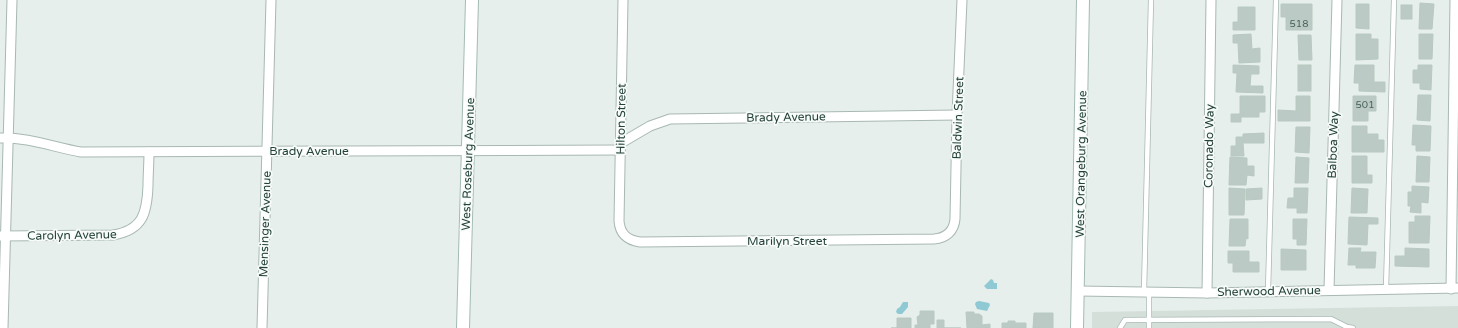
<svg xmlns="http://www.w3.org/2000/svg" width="1458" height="328" viewBox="0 0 1458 328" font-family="'Varela Round',sans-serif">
	<rect width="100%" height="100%" fill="#e6efeb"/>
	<path fill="#d4dfda" d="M1458,306v22h-366v-16z"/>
	<g fill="#8ec9d4">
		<path d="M991,279l2,1 1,3h3v6h-10l-3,-3z"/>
		<path d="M979,301l10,2 1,2 -3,6 -10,-2 -2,-5 1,-2z"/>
		<path d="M903,302h5v5l-6,7h-4l-2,-2 1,-3 3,-2z"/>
	</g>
	<g fill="#bbcac4" stroke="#b8c9c2">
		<path d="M1420,3l14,1 -2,25h-13z"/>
		<path d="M1281,4h31v26h-26v-13h-5z"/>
		<path d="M1356,4h13v25l-13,-1z"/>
		<rect x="1401" y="5" width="11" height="14"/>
		<path d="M1238,7h17v23h-22v-8h5z"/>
		<path d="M1251,34l1,15 8,-1v14l-21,1 -1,-20h-5v-8z"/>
		<path d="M1356,34h15v5h7v20l-22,1z"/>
		<path d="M1419,34h14l-1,25h-13z"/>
		<path d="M1298,35h13l1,25h-13z"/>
		<path d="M1233,65l26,1v8h-8l-1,12h13v7l-27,-1 1,-19h-4z"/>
		<rect x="1298" y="65" width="13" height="26"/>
		<path d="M1355,65h19v17h11v10l-26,-1v-8h-5z"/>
		<path d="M1418,65h14l-1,25 -11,-1v-6h-7v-13h5z"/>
		<path d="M1418,95h13l-1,26 -13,-1z"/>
		<path d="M1240,96h25v16h-6v5h-18v5h-10v-8h9z"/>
		<path d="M1296,96h14v25h-32v-11l18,1z"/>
		<path d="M1353,96h23v15h-8v10h-15z"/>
		<path d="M1413,125l18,1 -1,25h-14v-6h-4z"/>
		<path d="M1352,126h15v8h11v6h6v12h-32z"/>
		<path d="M1296,127h14l-1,26 -14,-1z"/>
		<path d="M1264,133v10h-21l1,13h-13v-10h5v-9h7v-3z"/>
		<path d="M1352,156h15v19h5v8h-20z"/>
		<path d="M1417,156l13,1 -1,25h-13z"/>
		<path d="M1230,157l17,1v8h7v10l-7,-1 -1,10h-17z"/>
		<path d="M1296,157l13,1 -1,25h-13z"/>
		<path d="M1412,186l17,1 -1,16 -7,-1v11l-11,-1 1,-6h-3v-14h4z"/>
		<path d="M1229,188l16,1 -1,26h-15z"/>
		<path d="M1262,188v11l-16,1v-11z"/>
		<path d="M1294,188h14l-1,25h-10v-5h-10l1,-10h6z"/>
		<path d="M1352,188l16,1 -1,24h-16z"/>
		<path d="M1415,216h15l-1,27h-20v-21h6z"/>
		<path d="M1349,217l29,1v6h-10l-1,21 -19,-1z"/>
		<path d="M1230,219h18v20l-2,-1 -1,8h-16z"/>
		<path d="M1293,219h14l-1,26h-9v-6h-4z"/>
		<path d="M1349,248h12l-1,4h16l-1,16h-19v-3h-8z"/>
		<path d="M1405,248l24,1v18l-34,-1v-10h10z"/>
		<path d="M1281,249l25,1v20h-25z"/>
		<path d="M1228,251h21v11h10v10h-26v-9h-5z"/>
		<path d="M920,311h14v13h-4v4h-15v-3h3l-1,-8 3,-2z"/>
		<path d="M966,312h8v2h5l3,2v9l8,-1v4h-23z"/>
		<path d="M1034,313h19v15h-20z"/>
		<path d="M897,318h14v10h-20h6z"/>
		<path d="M937,320h7v8h17h-24z"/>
		<path d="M1008,321h7v2h11v5h-24v-5h6z"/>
	</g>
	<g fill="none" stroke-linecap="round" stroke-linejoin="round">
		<defs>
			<g id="lane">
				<path d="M1386,289l8,-289"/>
				<path d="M1268,291l8,-291"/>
				<path d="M1144,292l7,-292"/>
				<path d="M1120,328l5,-8 206,-1 16,8 6,1"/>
				<path d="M1149,328v-36"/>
			</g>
			<g id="street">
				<path d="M623,0l-4,221c1,13 8,19 21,21l294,-3c12,-1 20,-8 21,-20l2,-104 5,-115"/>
				<path d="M0,138c28,-1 53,9 81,14l539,-2"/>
				<path d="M621,143l29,-17 20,-7 287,-4"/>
				<path d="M1,236l112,-1c30,-5 34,-22 35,-49 0,-11 1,-23 1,-34"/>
				<path d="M1451,289l4,-289"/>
				<path d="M1329,290l8,-290"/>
				<path d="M1079,291l128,2 251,-5"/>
				<path d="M1207,293l4,-293"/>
				<path d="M3,328l9,-328"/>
				<path d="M262,328l9,-328"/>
			</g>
			<g id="secondary">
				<path d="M463,328l9,-328"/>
				<path d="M1077,328l6,-328"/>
			</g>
		</defs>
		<use href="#lane" stroke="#a8b8b2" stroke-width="6"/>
		<use href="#street" stroke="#a8b8b2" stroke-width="11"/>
		<use href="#secondary" stroke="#a4bbb3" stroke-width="14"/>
		<use href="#lane" stroke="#fff" stroke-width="4.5"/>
		<use href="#street" stroke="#fff" stroke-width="9"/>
		<use href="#secondary" stroke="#fff" stroke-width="12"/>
	</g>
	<g text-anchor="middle" stroke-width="3.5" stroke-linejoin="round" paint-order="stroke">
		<g font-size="10" fill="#4a645c">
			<text x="1299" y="27">518</text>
			<text x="1365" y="108">501</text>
		</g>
		<g font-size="12" fill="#24423a" stroke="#f7fbf9">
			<text transform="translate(786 117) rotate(-1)" y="4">Brady Avenue</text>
			<text transform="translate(958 118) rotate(-88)" y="4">Baldwin Street</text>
			<text transform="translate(621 119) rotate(-89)" y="4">Hilton Street</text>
			<text transform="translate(1333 145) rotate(-88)" y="4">Balboa Way</text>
			<text transform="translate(1209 146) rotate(-89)" y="4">Coronado Way</text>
			<text x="309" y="155">Brady Avenue</text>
			<text transform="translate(468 164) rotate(-88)" y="4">West Roseburg Avenue</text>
			<text transform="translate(1081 164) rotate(-89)" y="4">West Orangeburg Avenue</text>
			<text transform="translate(265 224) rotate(-88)" y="4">Mensinger Avenue</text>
			<text transform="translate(72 235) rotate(-1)" y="4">Carolyn Avenue</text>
			<text x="787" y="245">Marilyn Street</text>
			<text transform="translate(1269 291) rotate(-1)" y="4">Sherwood Avenue</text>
		</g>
	</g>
</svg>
